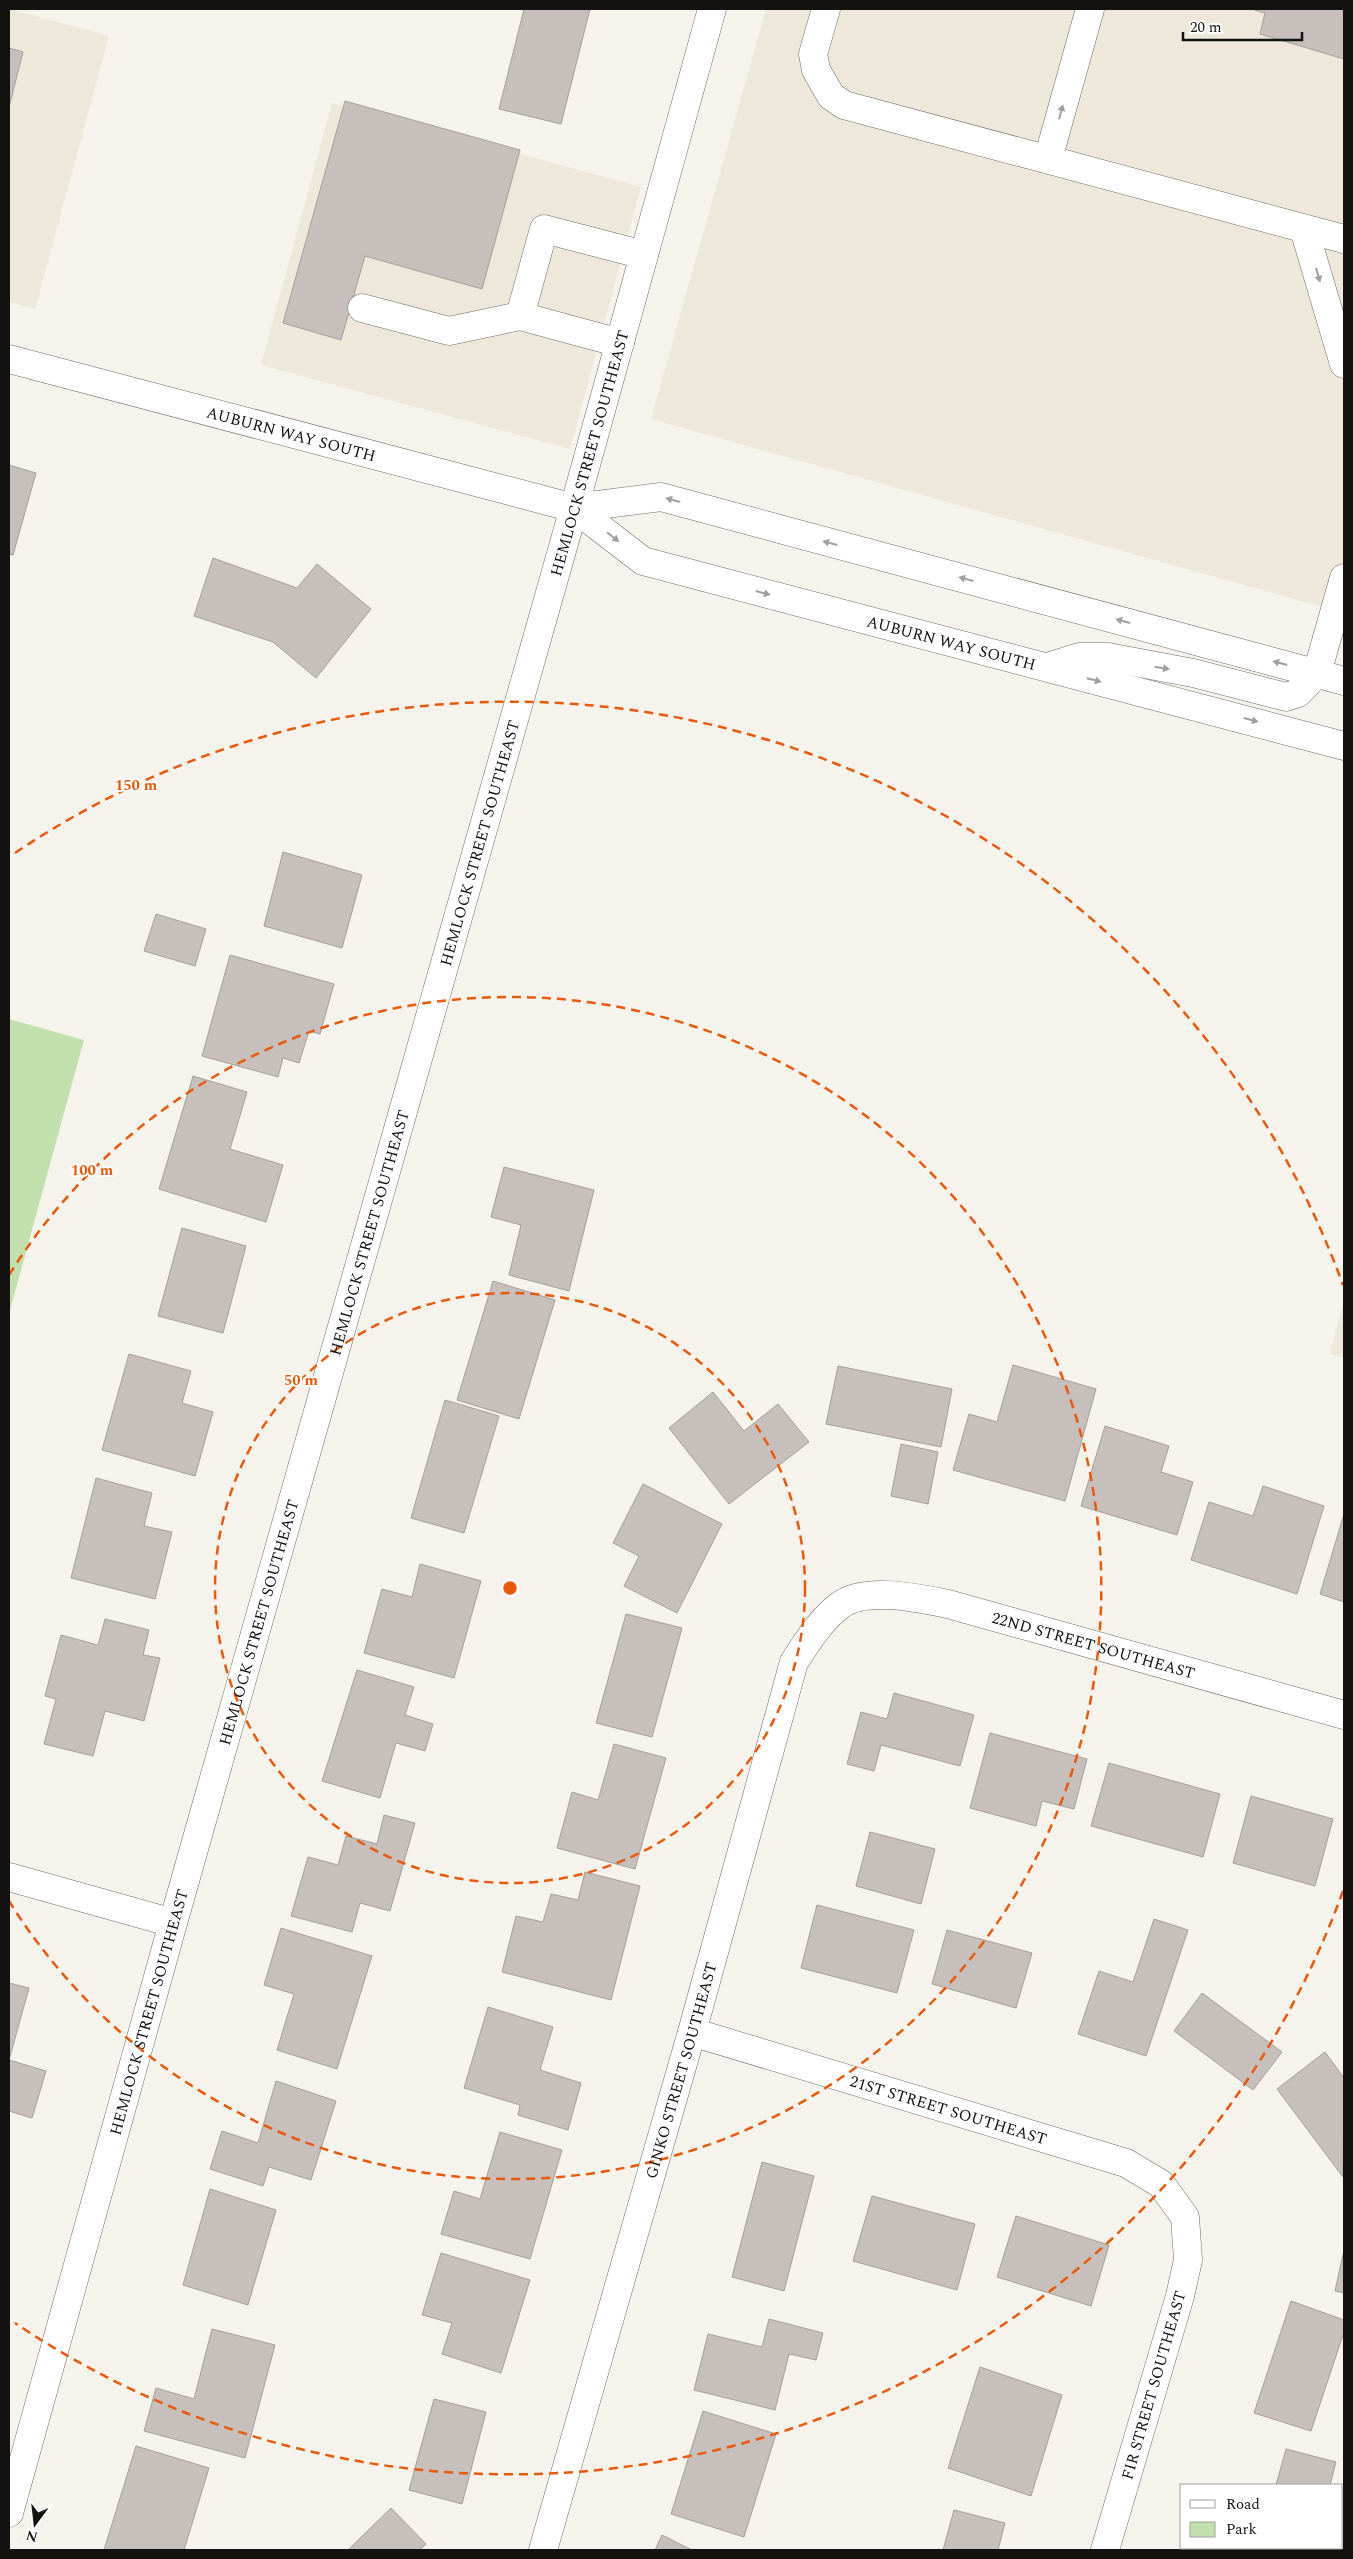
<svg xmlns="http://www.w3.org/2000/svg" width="1353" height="2559" viewBox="0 0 1353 2559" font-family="Spectral,serif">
	<rect width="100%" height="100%" fill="#f6f3ec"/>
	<g fill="#eee8da">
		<path d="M9,9l100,27 -74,273 -26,-7z"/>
		<path d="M766,9h578v604l-693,-194z"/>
		<path d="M332,103l309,84 -71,262 -309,-84z"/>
		<path d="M1344,1299v59l-14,-4z"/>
	</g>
	<path fill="#c1e0ae" d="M9,1019l75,21 -75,274z"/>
	<g fill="#c6bfbb" stroke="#a49e99">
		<path d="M524,9h66l-29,115 -62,-15z"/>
		<path d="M1251,9h93v50l-84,-25 5,-21z"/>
		<path d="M9,48l14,4 -14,55z"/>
		<path d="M345,101l175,49 -38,139 -117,-33 -24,84 -58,-17z"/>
		<path d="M9,465l27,8 -23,82 -4,-1z"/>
		<path d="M213,558l84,30 20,-24 54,45 -55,69 -43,-36 -79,-26z"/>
		<path d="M283,852l79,23 -20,73 -78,-22z"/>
		<path d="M156,914l50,15 -11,37 -51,-15z"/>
		<path d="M230,955l104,29 -14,50 -11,-3 -10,32 -16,-5 -5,19 -76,-21z"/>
		<path d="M193,1076l54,16 -17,57 53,16 -17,57 -107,-33z"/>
		<path d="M504,1167l90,23 -25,101 -60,-16 12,-50 -30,-8z"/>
		<path d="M182,1228l64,18 -23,87 -65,-17z"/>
		<path d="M493,1281l62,19 -36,119 -62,-19z"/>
		<path d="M129,1354l62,17 -9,32 31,9 -18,64 -93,-26z"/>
		<path d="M1013,1365l83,24 -31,112 -112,-31 16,-56 28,8z"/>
		<path d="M838,1366l114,23 -11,58 -115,-23z"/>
		<path d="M713,1392l31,39 34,-27 31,38 -80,62 -60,-76z"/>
		<path d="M445,1400l54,16 -35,117 -53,-15z"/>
		<path d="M1105,1426l64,20 -8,26 32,10 -16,53 -96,-29z"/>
		<path d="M901,1444l37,8 -10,52 -37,-8z"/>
		<path d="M96,1478l56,15 -8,33 28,6 -17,67 -84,-21z"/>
		<path d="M643,1484l79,40 -45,89 -53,-27 15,-30 -26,-13z"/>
		<path d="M1263,1486l61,20 -27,88 -106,-34 18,-58 44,14z"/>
		<path d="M1344,1514v88l-24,-8z"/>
		<path d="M420,1564l61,17 -27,97 -90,-25 18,-64 30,8z"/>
		<path d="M626,1614l56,14 -30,109 -56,-14z"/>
		<path d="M105,1619l44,11 -6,25 17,3 -16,63 -39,-10 -12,45 -49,-12 12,-45 -11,-3 16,-61 37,10z"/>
		<path d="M357,1670l57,17 -9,28 28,9 -8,27 -29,-8 -16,55 -58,-17z"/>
		<path d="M894,1693l80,22 -14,51 -79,-21 -7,26 -27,-7 14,-52 26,7z"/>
		<path d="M990,1733l97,26 -13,50 -32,-8 -6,25 -66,-18z"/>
		<path d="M614,1744l52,14 -31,111 -78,-21 15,-56 26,8z"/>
		<path d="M1109,1763l111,31 -17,63 -112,-31z"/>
		<path d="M1251,1796l82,23 -18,67 -82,-23z"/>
		<path d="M384,1815l31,8 -25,88 -30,-8 -8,29 -61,-16 17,-59 30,8 8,-29 31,8z"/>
		<path d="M870,1832l65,17 -14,55 -65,-18z"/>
		<path d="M585,1872l55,14 -29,114 -109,-28 14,-56 27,6 8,-28 27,6z"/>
		<path d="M817,1905l97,25 -17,63 -96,-25z"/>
		<path d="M1154,1919l34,11 -42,126 -68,-22 21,-63 34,11z"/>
		<path d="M281,1928l91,28 -35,113 -60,-19 17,-56 -30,-9z"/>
		<path d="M947,1930l85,23 -16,55 -84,-24z"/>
		<path d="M9,1983l20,5 -20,72 37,11 -14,47 -23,-7z"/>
		<path d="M1202,1993l80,59 -29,38 -79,-59z"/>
		<path d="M488,2007l65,20 -13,43 41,13 -13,47 -50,-15 2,-10 -56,-17z"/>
		<path d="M1325,2052l19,26 -1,99 -66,-88z"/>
		<path d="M276,2081l60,20 -25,79 -42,-13 -6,19 -53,-17 12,-38 36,12z"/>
		<path d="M500,2132l62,18 -32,109 -89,-25 13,-43 26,8z"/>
		<path d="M762,2162l52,14 -30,115 -52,-14z"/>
		<path d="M210,2189l66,21 -28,95 -65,-20z"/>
		<path d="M872,2196l103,28 -18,66 -104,-29z"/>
		<path d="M1016,2216l93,29 -18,61 -94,-29z"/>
		<path d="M1344,2250v43l-9,-2z"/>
		<path d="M441,2253l89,27 -29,93 -59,-19 10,-31 -30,-8z"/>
		<path d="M1291,2301l53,19v12l-33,99 -57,-18z"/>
		<path d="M769,2319l54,14 -7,27 -27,-6 -14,56 -81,-20 14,-56 54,13z"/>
		<path d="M212,2329l63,16 -30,113 -101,-27 12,-43 38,11z"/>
		<path d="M980,2367l82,28 -31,101 -83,-28z"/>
		<path d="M434,2399l52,13 -24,92 -53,-14z"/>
		<path d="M703,2411l73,23 -32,103 -73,-23z"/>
		<path d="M136,2446l73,22 -25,82h-80z"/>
		<path d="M1286,2449l50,13 -6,23h-54z"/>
		<path d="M391,2508l35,36 -6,6h-72z"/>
		<path d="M954,2510l51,13 -7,27h-55z"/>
		<path d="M662,2535l30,15h-37z"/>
	</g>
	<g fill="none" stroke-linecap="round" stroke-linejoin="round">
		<defs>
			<g id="minor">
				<path d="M826,9l-13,45 3,16 15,26 13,9 500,134"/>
				<path d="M1048,159l42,-150"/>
				<path d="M1304,229l40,135"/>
				<path d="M362,308l87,23 71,-15 100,27"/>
				<path d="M520,316l24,-87 100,26"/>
				<path d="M1317,673l27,-95"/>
				<path d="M9,1877l164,46"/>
				<path id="s1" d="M692,2032l434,131 35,21 24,33 3,43 -8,36 -75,254"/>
				<path id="s2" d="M9,2513l164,-590 401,-1415 138,-499"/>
				<path id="s3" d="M543,2550l149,-518 102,-370c13,-20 26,-41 45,-56 25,-20 79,-8 109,-2l396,111"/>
			</g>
			<g id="major">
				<path id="s4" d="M9,359l565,149 87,-11 683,184"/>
				<path id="s5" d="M574,508l69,53 701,185"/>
				<path d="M1047,667l32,-10h29l85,16 93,24 12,-4 19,-20"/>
			</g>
		</defs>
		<use href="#minor" stroke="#6e6b65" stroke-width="29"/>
		<use href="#major" stroke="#6e6b65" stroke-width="29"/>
		<use href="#minor" stroke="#fff" stroke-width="28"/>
		<use href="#major" stroke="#fff" stroke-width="28"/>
	</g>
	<defs><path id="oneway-solid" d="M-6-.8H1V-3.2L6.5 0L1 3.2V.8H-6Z" transform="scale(1.25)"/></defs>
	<g fill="#a1a09f">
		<use href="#oneway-solid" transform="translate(1061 112) rotate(-75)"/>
		<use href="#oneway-solid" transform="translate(1318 275) rotate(74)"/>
		<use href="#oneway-solid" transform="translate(673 500) rotate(-165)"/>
		<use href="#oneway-solid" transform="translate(613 537) rotate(38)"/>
		<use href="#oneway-solid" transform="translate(830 543) rotate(-165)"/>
		<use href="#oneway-solid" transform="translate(966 579) rotate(-165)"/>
		<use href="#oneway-solid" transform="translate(763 593) rotate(15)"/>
		<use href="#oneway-solid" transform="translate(1123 621) rotate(-165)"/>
		<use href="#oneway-solid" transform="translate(1280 663) rotate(-165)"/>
		<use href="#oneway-solid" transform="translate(1162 668) rotate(9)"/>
		<use href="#oneway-solid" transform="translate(1094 680) rotate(14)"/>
		<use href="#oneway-solid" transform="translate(1251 720) rotate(15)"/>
	</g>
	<g fill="none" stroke="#e8590c" stroke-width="2.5" stroke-dasharray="9 6">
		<circle cx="510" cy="1588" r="295"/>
		<path d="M9 1275A591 591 0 1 1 9 1901"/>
		<path d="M1343 1891A886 886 0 0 1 15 2323M15 853A886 886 0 0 1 1343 1285"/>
	</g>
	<g text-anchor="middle" stroke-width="4" stroke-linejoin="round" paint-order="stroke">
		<g font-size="16" fill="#131210" stroke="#fff">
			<text dy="6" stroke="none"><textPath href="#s4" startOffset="292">AUBURN WAY SOUTH</textPath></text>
			<text dy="6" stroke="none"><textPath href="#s2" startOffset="2140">HEMLOCK STREET SOUTHEAST</textPath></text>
			<text dy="6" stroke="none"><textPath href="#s5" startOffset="406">AUBURN WAY SOUTH</textPath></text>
			<text dy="6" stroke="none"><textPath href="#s2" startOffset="1735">HEMLOCK STREET SOUTHEAST</textPath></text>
			<text dy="6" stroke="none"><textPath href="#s2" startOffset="1330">HEMLOCK STREET SOUTHEAST</textPath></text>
			<text dy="6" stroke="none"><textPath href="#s2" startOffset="925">HEMLOCK STREET SOUTHEAST</textPath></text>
			<text dy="6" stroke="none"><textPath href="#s3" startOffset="1258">22ND STREET SOUTHEAST</textPath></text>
			<text dy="6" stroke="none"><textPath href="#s2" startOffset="520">HEMLOCK STREET SOUTHEAST</textPath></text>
			<text dy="6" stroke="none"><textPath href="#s3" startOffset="499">GINKO STREET SOUTHEAST</textPath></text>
			<text dy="6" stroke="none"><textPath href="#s1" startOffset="268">21ST STREET SOUTHEAST</textPath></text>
			<text transform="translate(1153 2385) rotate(-74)" y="6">FIR STREET SOUTHEAST</text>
		</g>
	</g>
	<circle cx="510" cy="1588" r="8" fill="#e8590c" stroke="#fff" stroke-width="2.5"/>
	<g font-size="15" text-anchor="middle" font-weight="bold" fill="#e8590c" stroke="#fff" stroke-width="4" stroke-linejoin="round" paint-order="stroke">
		<text x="136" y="790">150 m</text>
		<text x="92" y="1175">100 m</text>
		<text x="301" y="1385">50 m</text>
	</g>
	<rect width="1353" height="2559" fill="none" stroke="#131210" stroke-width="20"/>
	<rect x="1180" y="2484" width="162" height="65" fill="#ffffff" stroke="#a1a09f"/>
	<rect x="1190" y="2500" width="25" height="8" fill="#ffffff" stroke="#a1a09f"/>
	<text x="1226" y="2509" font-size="15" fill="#131210">Road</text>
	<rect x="1190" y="2522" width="25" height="15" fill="#c1e0ae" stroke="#a1a09f"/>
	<text x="1226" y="2534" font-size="15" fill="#131210">Park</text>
	<g transform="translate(35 2524) rotate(195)" stroke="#ffffff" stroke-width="4" paint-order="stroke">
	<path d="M0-4L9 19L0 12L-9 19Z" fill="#131210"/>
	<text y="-8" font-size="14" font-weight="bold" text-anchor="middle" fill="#131210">N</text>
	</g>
	<path d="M1183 32v8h119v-8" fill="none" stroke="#131210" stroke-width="2.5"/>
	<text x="1190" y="32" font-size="15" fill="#131210" stroke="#ffffff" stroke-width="4" paint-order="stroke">20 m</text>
</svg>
